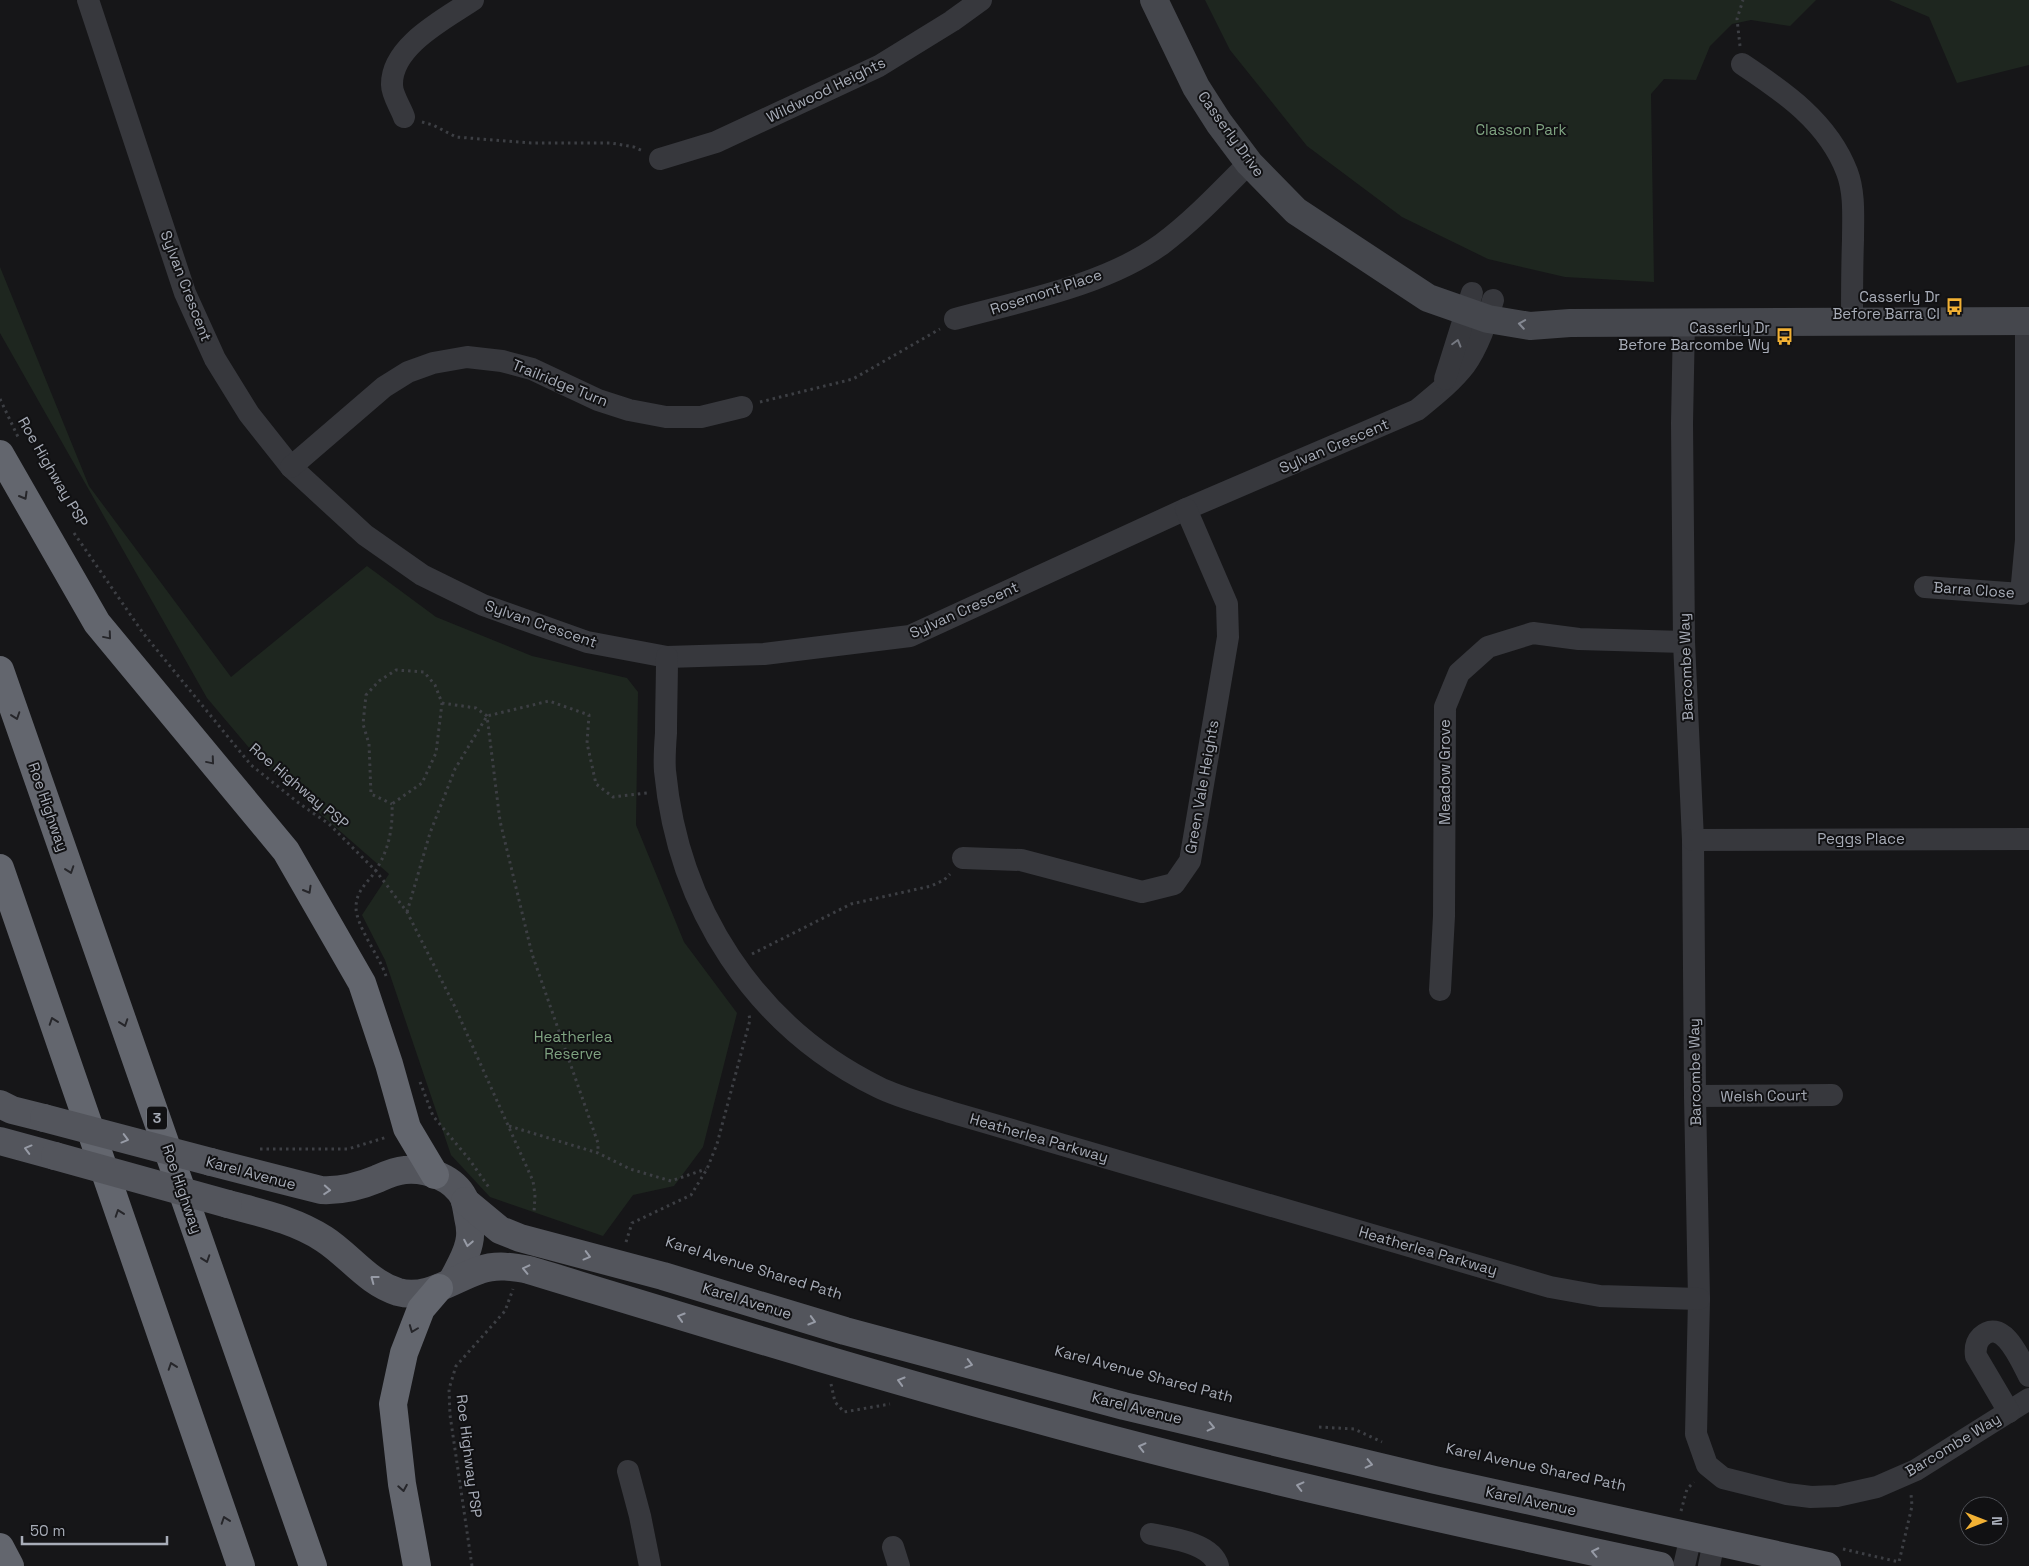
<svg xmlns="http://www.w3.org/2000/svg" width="2029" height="1566" viewBox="0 0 2029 1566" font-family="'Space Grotesk',sans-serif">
	<rect width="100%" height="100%" fill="#161618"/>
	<g fill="#1e261f">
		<path d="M1205,0h611l-26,26 -39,-6 -19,4 -22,22 -14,34 -32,-1 -13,15 3,188 -89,-5 -77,-18 -86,-42 -95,-71 -77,-96z"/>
		<path d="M1889,0h140v65l-72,18 -28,-66z"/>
		<path d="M0,267l89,219 142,191 136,-111 69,51 96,39 95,22 11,14 -2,133 48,117 53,71 -34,134 -29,39 -41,9 -30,41 -113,-39 -39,-42 -66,-195 -23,-45 27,-41 -128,-112 -54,-64 -207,-365z"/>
	</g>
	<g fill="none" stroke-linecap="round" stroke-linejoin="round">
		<g stroke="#3d3f44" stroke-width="3" stroke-dasharray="2.5 4" stroke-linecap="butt">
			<path d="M1740,46l-3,-27 6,-19"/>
			<path d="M422,122l11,3 23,12 75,6h80l23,4 9,4"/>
			<path d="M0,399l19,40"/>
			<path d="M760,402l93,-23 87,-50"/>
			<path d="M74,533l69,100 108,132 49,39 29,20 47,47 31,41 47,93 79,176 2,14 -1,18"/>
			<path d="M442,703l34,5 11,8 13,105 32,133 66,189v10"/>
			<path d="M407,912l23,-79 25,-64 32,-53 62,-15 40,14 -2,28 9,41 17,13 34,-4"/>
			<path d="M752,954l99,-50 80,-18 13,-6 6,-6"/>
			<path d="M386,976c-6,-19 -31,-51 -30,-70 1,-17 12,-23 20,-36 13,-21 17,-42 16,-66l30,-21 14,-30 6,-50 -7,-18 -11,-13 -28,-2 -17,11 -13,14 -3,29 6,20 2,50 21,10"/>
			<path d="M420,1082l13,34 36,43 21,30"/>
			<path d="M509,1126l89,27 32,16 41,12 35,-12"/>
			<path d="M260,1149h88l39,-12"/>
			<path d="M626,1242l6,-19 59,-28 16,-26 10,-25 33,-124 -1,-5"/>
			<path d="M831,1384l4,18 9,10 46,-8"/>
			<path d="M1319,1427l35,2 28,13"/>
			<path d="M1681,1511l6,-22 7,-7"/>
			<path d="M1843,1549l56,13 13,-56 -1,-12"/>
			<path d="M472,1566l-22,-151 -1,-26 7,-23 49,-55 8,-22"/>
		</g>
		<g stroke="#37383d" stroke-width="22">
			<path d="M88,0l97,293 30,66 34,55 42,53 74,68 57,40 61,30 104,37 80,15 97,-3 146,-18 276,-127 231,-99c17,-14 35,-28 48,-45 12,-16 23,-46 28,-65"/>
			<path d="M1742,64c42,28 86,58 105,108 8,21 6,46 6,68 -1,27 -1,54 -1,81"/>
			<path d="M404,117c-3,-9 -12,-22 -12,-32 -1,-39 53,-66 81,-85"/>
			<path d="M660,159l56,-17 163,-76 73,-45 29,-21"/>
			<path d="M955,319c66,-18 151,-34 207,-75 32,-24 59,-53 87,-81"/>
			<path d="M1684,322l-2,101 2,219 9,198 2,256 4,203 -3,135 11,31 16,13 64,16 24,3 26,-1 40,-9 39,-17 113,-71"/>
			<path d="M1445,379l27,-86"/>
			<path d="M291,467l93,-80 24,-15 25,-9 34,-6 35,4 30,8 66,31 31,10 37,7h35l41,-10"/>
			<path d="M1925,587l96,7 5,-54v-219"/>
			<path d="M667,657c0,25 -1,51 -1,76 -1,13 -2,26 -1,38 13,136 89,255 213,316 22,11 48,17 72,25l600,175 50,9 99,3"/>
			<path d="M1693,840l336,-1"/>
			<path d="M963,858l58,2 121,32 32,-8 16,-23 38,-224 -1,-33 -41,-95"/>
			<path d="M1440,990l4,-74 1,-209 14,-34 29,-26 45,-14 46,6 105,3"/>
			<path d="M1695,1096l137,-1"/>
			<path d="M2009,1412l-33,-56c-1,-7 0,-14 5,-19 22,-21 40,24 48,39"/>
			<path d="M628,1471l12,45 10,50"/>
			<path d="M1151,1534c20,4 61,9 67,32"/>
			<path d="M893,1547l6,19"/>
			<path d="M1684,1566l7,-30"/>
			<path d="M1709,1566l5,-25"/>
		</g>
		<path stroke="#45474d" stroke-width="28" d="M1154,0l42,87 23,36 30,40 47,48 132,87 60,21 42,7 40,-3 459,-2"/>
		<g stroke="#53555c" stroke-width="28">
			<path d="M0,1104l12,6 32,8"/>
			<path d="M0,1141l55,15"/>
			<path d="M211,1162l110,28c20,1 37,-3 56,-11 9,-4 17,-8 28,-9 22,-2 49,8 59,28 2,6 3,13 4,19 2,8 3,18 1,26 -3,14 -11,26 -17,38"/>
			<path d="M465,1201l35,29 20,8 143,38 182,55 279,75 311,74 392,86"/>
			<path d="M228,1204c33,9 67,16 96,35 25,16 44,44 74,53 29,8 55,-13 82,-22 16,-6 34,-3 49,0 165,50 330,101 496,146 210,58 422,105 635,150"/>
		</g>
		<g stroke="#63666e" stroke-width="28">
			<path d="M0,454l97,169 189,228 76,132 27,81 18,64 28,47"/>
			<path d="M0,670l313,896"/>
			<path d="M0,868l241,698"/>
			<path d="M0,1547l10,19"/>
			<path d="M417,1566l-15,-82 -9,-80 11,-51 17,-44 18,-21"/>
		</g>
		<g stroke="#53555c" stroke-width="28">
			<path d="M44,1118l167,44"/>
			<path d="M55,1156l173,48"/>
		</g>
	</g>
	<defs><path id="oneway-chevron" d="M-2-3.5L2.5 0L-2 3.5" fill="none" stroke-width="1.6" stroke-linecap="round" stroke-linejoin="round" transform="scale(1.25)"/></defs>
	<use stroke="#858993" href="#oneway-chevron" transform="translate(1522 324) rotate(-171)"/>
	<use stroke="#757881" href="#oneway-chevron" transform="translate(1457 343) rotate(-74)"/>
	<g stroke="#26262a">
		<use href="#oneway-chevron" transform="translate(24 496) rotate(60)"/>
		<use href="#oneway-chevron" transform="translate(108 636) rotate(50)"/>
		<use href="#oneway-chevron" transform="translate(16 716) rotate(71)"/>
		<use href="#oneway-chevron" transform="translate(211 761) rotate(50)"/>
		<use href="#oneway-chevron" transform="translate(70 870) rotate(71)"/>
		<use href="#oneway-chevron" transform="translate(308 890) rotate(60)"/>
		<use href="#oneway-chevron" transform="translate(53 1021) rotate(-109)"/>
		<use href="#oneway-chevron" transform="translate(124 1023) rotate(71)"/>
		<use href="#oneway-chevron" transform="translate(119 1213) rotate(-109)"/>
		<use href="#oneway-chevron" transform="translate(206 1259) rotate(71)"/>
		<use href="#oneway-chevron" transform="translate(413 1329) rotate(111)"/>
		<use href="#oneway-chevron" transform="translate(172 1366) rotate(-109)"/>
		<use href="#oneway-chevron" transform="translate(403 1488) rotate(80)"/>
		<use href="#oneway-chevron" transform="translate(225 1520) rotate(-109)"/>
	</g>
	<g stroke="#979ba6">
		<use href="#oneway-chevron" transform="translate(125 1139) rotate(15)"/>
		<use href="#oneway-chevron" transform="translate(28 1149) rotate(-165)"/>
		<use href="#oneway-chevron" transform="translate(327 1190) rotate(4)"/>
		<use href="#oneway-chevron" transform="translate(468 1243) rotate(101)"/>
		<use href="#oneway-chevron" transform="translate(587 1256) rotate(15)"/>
		<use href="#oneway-chevron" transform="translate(526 1269) rotate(-167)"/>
		<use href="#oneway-chevron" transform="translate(374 1279) rotate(-143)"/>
		<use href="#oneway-chevron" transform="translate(681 1317) rotate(-163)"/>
		<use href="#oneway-chevron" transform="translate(812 1321) rotate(16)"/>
		<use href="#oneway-chevron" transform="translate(969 1364) rotate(15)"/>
		<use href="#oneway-chevron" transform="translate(901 1381) rotate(-164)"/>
		<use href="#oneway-chevron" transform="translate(1211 1427) rotate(13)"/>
		<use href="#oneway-chevron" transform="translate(1142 1447) rotate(-166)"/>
		<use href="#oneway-chevron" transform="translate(1369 1464) rotate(13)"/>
		<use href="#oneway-chevron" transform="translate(1300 1486) rotate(-166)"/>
		<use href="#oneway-chevron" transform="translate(1595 1552) rotate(-168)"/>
	</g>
	<defs>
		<symbol id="bus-bare" viewBox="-9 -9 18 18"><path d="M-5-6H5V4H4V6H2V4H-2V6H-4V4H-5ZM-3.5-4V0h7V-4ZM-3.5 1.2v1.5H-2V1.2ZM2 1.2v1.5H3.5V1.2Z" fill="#f2b134" stroke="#111113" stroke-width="2.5" paint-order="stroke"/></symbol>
	</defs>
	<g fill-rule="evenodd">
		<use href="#bus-bare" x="1942" y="294" width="25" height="25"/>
		<use href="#bus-bare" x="1772" y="324" width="25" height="25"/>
	</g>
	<g text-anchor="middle" stroke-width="4" stroke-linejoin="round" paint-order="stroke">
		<rect fill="#111113" stroke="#7b7e86" stroke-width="1" x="147" y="1106.5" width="20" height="23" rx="4"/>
		<g font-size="14" font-weight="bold" fill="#a8adb8">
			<text x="157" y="1123">3</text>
		</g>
		<g font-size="15" fill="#a8adb8" stroke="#111113">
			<text transform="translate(826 90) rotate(-26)" y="5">Wildwood Heights</text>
			<text transform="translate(1231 134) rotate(54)" y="5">Casserly Drive</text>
			<text transform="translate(186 286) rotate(69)" y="5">Sylvan Crescent</text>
			<text transform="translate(1046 292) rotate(-18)" y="5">Rosemont Place</text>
			<text transform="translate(560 383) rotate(22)" y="5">Trailridge Turn</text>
			<text transform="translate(1334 446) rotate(-23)" y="5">Sylvan Crescent</text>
			<text transform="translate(53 472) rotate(60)" y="5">Roe Highway PSP</text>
			<text transform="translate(1974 590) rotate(4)" y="5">Barra Close</text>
			<text transform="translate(964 610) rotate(-24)" y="5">Sylvan Crescent</text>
			<text transform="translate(541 624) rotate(19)" y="5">Sylvan Crescent</text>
			<text transform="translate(1686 667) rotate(-92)" y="5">Barcombe Way</text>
			<text transform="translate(1445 772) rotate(-90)" y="5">Meadow Grove</text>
			<text transform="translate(299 786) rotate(40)" y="5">Roe Highway PSP</text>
			<text transform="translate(1202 787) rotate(-80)" y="5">Green Vale Heights</text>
			<text transform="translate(48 807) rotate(71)" y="5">Roe Highway</text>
			<text x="1861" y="844">Peggs Place</text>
			<text transform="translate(1695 1072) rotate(-91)" y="5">Barcombe Way</text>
			<text transform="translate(1764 1096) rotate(-1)" y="5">Welsh Court</text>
			<text transform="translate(1039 1138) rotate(16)" y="5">Heatherlea Parkway</text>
			<text transform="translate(251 1173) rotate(15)" y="5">Karel Avenue</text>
			<text transform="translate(182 1189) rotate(71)" y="5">Roe Highway</text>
			<text transform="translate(1428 1251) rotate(16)" y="5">Heatherlea Parkway</text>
			<text transform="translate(754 1268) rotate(17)" y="5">Karel Avenue Shared Path</text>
			<text transform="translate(747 1301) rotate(17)" y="5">Karel Avenue</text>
			<text transform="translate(1144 1374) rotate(15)" y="5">Karel Avenue Shared Path</text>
			<text transform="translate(1137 1408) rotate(14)" y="5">Karel Avenue</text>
			<text transform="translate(1953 1445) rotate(-31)" y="5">Barcombe Way</text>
			<text transform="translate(469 1456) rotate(83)" y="5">Roe Highway PSP</text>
			<text transform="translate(1536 1467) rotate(12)" y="5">Karel Avenue Shared Path</text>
			<text transform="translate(1531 1501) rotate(12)" y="5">Karel Avenue</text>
		</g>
		<g font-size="15" fill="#7fa381" stroke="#111113">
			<text x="1521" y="135">Classon Park</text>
			<text x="573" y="1042">Heatherlea<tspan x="573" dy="17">Reserve</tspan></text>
		</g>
		<g font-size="15" fill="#a8adb8" stroke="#111113" text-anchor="end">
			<text x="1940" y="302">Casserly Dr<tspan x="1940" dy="17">Before Barra Cl</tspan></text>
			<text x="1770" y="333">Casserly Dr<tspan x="1770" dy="17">Before Barcombe Wy</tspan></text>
		</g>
	</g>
	<g transform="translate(1984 1521) rotate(90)"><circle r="24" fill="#111113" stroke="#4d4f55"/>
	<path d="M0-4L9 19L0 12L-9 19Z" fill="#f2b134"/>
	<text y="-8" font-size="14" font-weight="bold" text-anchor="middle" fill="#a8adb8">N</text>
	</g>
	<path d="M22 1536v8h145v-8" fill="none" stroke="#a8adb8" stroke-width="2.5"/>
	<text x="30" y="1536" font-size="15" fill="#a8adb8" stroke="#111113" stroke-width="4" paint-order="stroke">50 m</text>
</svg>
